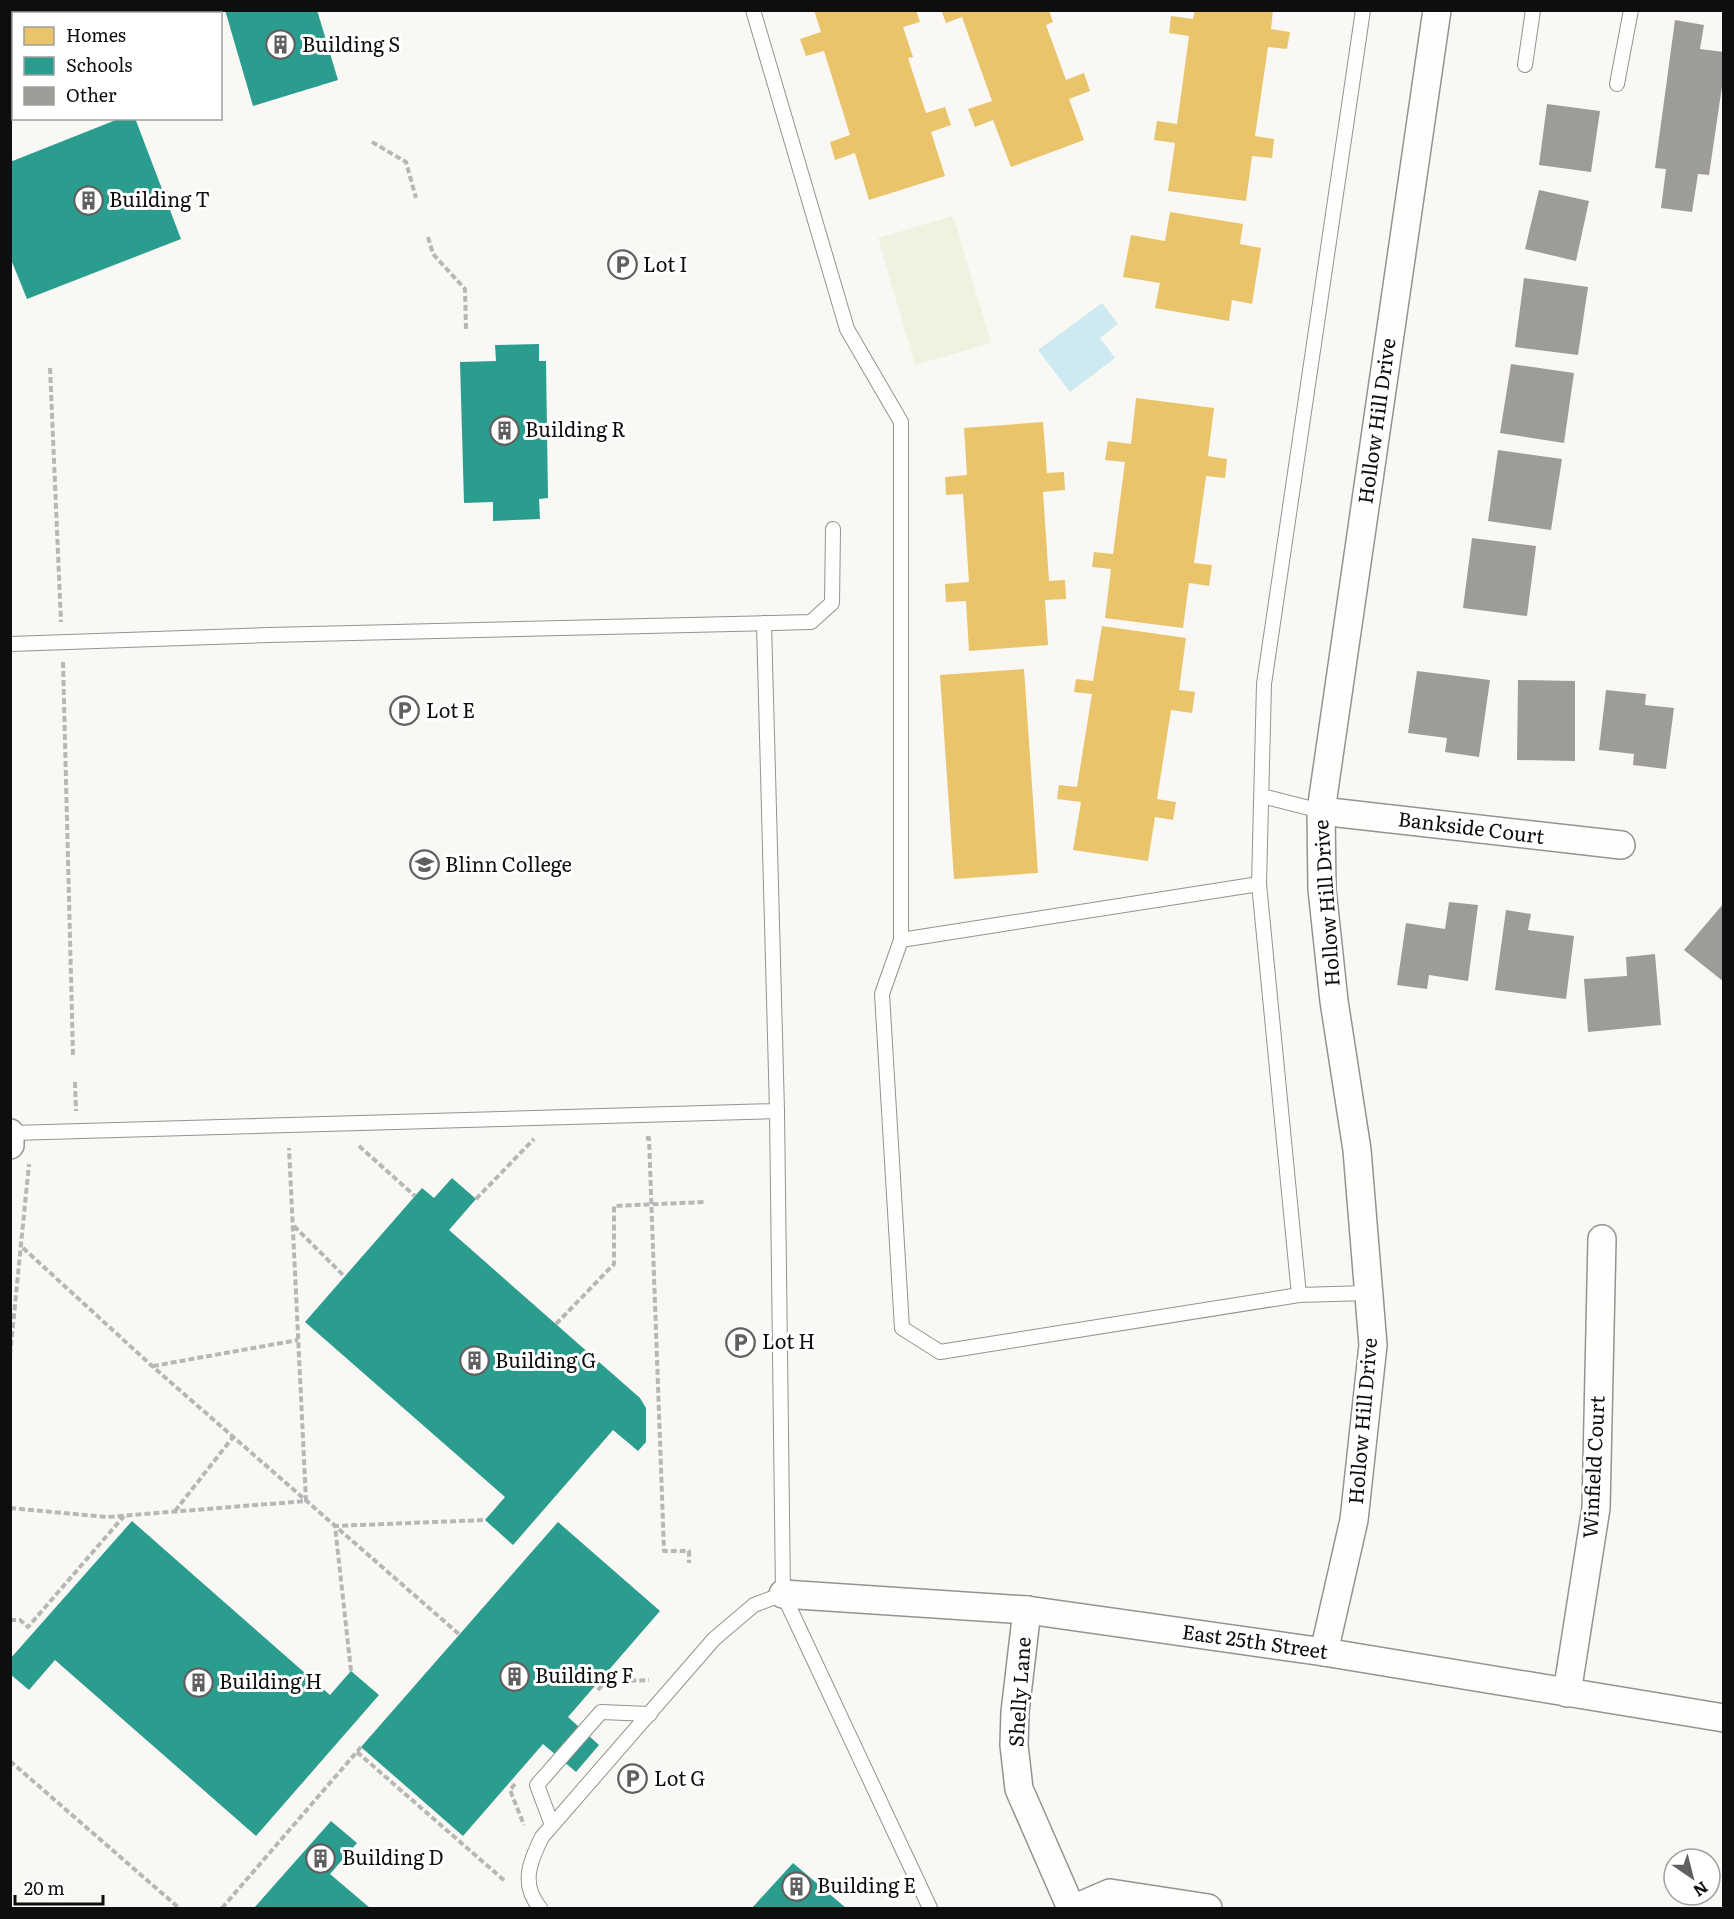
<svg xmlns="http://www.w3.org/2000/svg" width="1734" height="1919" viewBox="0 0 1734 1919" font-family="Literata,serif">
	<rect width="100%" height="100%" fill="#faf8f4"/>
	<path fill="#f0f2df" d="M953,216l38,127 -76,22 -37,-127z"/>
	<path fill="#cdeaf1" d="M1102,303l16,21 -18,14 15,20 -45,34 -32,-42z"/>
	<g fill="#e9c46a">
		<path d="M814,10h102l4,12 -17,5 10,30 -5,1 18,55 19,-6 6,18 -20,7 14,44 -76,24 -14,-47 -20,7 -5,-18 20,-7 -26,-84 -18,5 -6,-17 21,-7z"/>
		<path d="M941,10h108l4,12 -7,3 20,55 18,-7 6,18 -21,8 15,41 -73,27 -18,-47 -18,7 -7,-18 24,-8 -30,-84 -16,6z"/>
		<path d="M1195,10h78l-2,19 19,3 -3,17 -19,-2 -13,89 19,3 -2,19 -20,-2 -6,45 -78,-10 7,-48 -21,-3 3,-19 20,3 12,-88 -20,-3 2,-17 22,3z"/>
		<path d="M1170,212l73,12 -3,20 21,4 -9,56 -20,-4 -3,21 -74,-13 5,-25 -37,-6 8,-42 34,6z"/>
		<path d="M1136,398l78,10 -6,48 19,3 -2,19 -19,-2 -12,87 18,2 -3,21 -20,-3 -6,45 -78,-10 6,-49 -19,-2 2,-15 19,2 12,-92 -20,-2 3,-19 23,3z"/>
		<path d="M1043,422l4,51 17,-1 1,18 -22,2 6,89 16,-1 1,19 -21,1 3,45 -79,6 -3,-50 -20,1 -1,-18 24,-2 -6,-88 -17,1 -1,-18 22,-2 -3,-47z"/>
		<path d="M1102,626l84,12 -7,52 16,2 -3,21 -21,-3 -14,89 19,3 -3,18 -18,-3 -7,44 -75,-11 8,-48 -24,-3 2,-14 18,2 15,-93 -18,-2 2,-13 17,2z"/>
		<path d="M1024,669l14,204 -84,6 -14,-204z"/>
	</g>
	<g fill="#2a9d8f">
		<path d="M225,10h92l21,70 -85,26z"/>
		<path d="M121,118h14l46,121 -154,60 -17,-42v-95z"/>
		<path d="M539,344v17h7l2,137 -9,1 1,20 -47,2v-19l-29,1 -4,-141 36,-1 -1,-16z"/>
		<path d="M452,1178l24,21 -27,31 191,168 6,10v34l-8,9 -25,-21 -100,115 -28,-25 20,-23 -200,-175 117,-134 12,10z"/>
		<path d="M132,1521l198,174 21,-24 28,24 -123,141 -201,-176 -26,30 -19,-16v-15z"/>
		<path d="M558,1522l102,89 -92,106 31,28 -23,27 -33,-28 -80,92 -102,-89z"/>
		<path d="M331,1821l26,22 -27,31 40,34h-116z"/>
		<path d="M793,1863l53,45h-94z"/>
	</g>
	<g fill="#9e9c99">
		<path d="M1675,20l29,5 -4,24 24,3v21l-15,102 -11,-1 -6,38 -31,-4 5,-39 -11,-1z"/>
		<path d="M1547,104l53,7 -9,61 -52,-7z"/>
		<path d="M1539,190l50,11 -13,60 -51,-12z"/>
		<path d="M1524,278l64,9 -10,68 -63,-8z"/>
		<path d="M1511,364l63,9 -10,70 -64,-10z"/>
		<path d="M1498,450l64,9 -11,71 -63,-9z"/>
		<path d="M1472,538l64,8 -9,70 -64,-8z"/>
		<path d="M1417,671l73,9 -11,77 -34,-5 2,-14 -39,-5z"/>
		<path d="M1518,680l57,1v80l-58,-1z"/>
		<path d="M1606,690l40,4 -1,11 29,3 -8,61 -33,-4 1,-11 -35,-4z"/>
		<path d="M1449,902l29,3 -10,76 -39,-6 -2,14 -30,-4 9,-62 39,6z"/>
		<path d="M1724,903v79l-40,-32z"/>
		<path d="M1506,910l25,4 -3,16 46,6 -8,63 -71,-9z"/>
		<path d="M1655,954l6,71 -73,7 -4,-53 43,-3 -1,-19z"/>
	</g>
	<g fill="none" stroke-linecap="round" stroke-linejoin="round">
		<defs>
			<g id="lane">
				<path d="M753,10l94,319 54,93v518l-19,54 20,334 38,24 359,-57 68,-2"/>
				<path d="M1525,65l8,-55"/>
				<path d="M1617,84l14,-74"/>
				<path d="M764,623l13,488 6,483 147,314"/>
				<path d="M10,644l259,-9 542,-13 21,-19 1,-74"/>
				<path d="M1262,796l59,15"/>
				<path d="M901,940l358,-56"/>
				<path d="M12,1133l765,-22"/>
				<path d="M1299,1295l-40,-411 5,-200 99,-674"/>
				<path d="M552,1825l-15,-40 64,-73 49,2"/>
				<path d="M540,1908c-20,-24 -10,-47 2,-71l172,-198 40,-34 29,-11"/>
			</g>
			<g id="street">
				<path d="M1321,811l300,34"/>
				<path d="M10,1133v12"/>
				<path d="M783,1594l244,16 297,42 400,66"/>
				<path d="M1027,1610l-12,102 -1,33 5,44 52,119"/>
				<path d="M1324,1652l30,-132 19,-175 -16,-195 -23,-149 -12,-112 -1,-78 116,-801"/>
				<path d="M1567,1693l29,-185 6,-269"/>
				<path d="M1075,1908l35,-15 98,15"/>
			</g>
		</defs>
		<use href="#lane" stroke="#949392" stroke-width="16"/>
		<use href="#street" stroke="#949392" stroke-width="30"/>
		<g stroke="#b8b7b7" stroke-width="4" stroke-dasharray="6 3" stroke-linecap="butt">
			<path d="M372,142l34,20 10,36"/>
			<path d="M428,237l5,17 32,35 1,40"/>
			<path d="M50,368l11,254"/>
			<path d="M63,662l10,393"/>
			<path d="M75,1082l1,29"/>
			<path d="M646,1138h3l15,413h25v12"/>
			<path d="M359,1146l56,50"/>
			<path d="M476,1199l58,-60"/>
			<path d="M294,1226l50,50"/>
			<path d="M23,1248l129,118 308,269"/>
			<path d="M556,1324l58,-60v-58l90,-4"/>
			<path d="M10,1355l19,-191"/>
			<path d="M153,1366l145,-26"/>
			<path d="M10,1508l97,9 199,-16 -17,-353"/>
			<path d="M175,1511l58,-74"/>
			<path d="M10,1620h10l8,7 96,-111"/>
			<path d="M351,1671l-16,-145 150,-6"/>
			<path d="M598,1690l7,-8 44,-2"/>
			<path d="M357,1752l149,130"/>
			<path d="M10,1761l169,147"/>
			<path d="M515,1784l-5,6 14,35"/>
			<path d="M222,1908l139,-161"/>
		</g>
		<use href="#lane" stroke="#fefefd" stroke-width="14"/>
		<use href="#street" stroke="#fefefd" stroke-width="27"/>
	</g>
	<defs>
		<symbol id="building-ring" viewBox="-11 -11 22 22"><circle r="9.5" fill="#fff" stroke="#61605e" stroke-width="1.5"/><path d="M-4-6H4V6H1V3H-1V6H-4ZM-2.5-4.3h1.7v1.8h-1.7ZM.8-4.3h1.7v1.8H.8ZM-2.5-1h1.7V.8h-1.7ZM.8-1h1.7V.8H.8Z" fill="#61605e"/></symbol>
		<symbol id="parking-ring" viewBox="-11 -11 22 22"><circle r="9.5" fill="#fff" stroke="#61605e" stroke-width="1.5"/><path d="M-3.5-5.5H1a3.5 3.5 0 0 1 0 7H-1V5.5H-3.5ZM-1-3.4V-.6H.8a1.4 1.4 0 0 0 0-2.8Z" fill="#61605e"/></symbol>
		<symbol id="university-ring" viewBox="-11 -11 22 22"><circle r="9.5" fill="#fff" stroke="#61605e" stroke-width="1.5"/><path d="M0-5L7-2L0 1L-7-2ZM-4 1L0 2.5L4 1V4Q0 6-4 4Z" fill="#61605e"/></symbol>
	</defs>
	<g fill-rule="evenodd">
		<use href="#building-ring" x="264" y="28" width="33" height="33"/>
		<use href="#building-ring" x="72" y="184" width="33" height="33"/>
		<use href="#parking-ring" x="606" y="248" width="33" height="33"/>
		<use href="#building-ring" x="488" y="414" width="33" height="33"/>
		<use href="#parking-ring" x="388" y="694" width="33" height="33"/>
		<use href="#university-ring" x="408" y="848" width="33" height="33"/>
		<use href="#parking-ring" x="724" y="1326" width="33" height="33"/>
		<use href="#building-ring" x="458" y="1344" width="33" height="33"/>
		<use href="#building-ring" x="498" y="1660" width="33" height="33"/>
		<use href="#building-ring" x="182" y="1666" width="33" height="33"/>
		<use href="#parking-ring" x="616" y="1762" width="33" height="33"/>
		<use href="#building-ring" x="304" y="1842" width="33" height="33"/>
		<use href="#building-ring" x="780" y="1870" width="33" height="33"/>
	</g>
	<g text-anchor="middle" stroke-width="6" stroke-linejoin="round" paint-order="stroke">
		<g font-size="20" fill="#0e0e0e" stroke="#fff" text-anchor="start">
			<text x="302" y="52">Building S</text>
			<text x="109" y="207">Building T</text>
			<text x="643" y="272">Lot I</text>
			<text x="525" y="437">Building R</text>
			<text x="426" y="718">Lot E</text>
			<text x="445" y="872">Blinn College</text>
			<text x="762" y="1349">Lot H</text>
			<text x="495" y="1368">Building G</text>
			<text x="535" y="1683">Building F</text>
			<text x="219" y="1689">Building H</text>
			<text x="654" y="1786">Lot G</text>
			<text x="342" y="1865">Building D</text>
			<text x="817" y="1893">Building E</text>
		</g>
		<g font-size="20" fill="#0e0e0e" stroke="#fff">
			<text transform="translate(1377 421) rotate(-82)" y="7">Hollow Hill Drive</text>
			<text transform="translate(1471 828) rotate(7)" y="7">Bankside Court</text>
			<text transform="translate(1327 903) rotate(-94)" y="7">Hollow Hill Drive</text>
			<text transform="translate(1363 1421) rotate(-85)" y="7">Hollow Hill Drive</text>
			<text transform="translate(1594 1467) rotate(-87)" y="7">Winfield Court</text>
			<text transform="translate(1255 1642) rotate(8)" y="7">East 25th Street</text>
			<text transform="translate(1020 1692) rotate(-86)" y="7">Shelly Lane</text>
		</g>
	</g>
	<rect width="1734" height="1919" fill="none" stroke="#0e0e0e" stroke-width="24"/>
	<rect x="12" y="12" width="210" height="108" fill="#ffffff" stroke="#9f9f9f" stroke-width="1.5"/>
	<rect x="24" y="27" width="30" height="18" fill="#e9c46a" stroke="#9f9f9f" stroke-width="1.5"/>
	<text x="66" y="42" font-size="18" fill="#0e0e0e">Homes</text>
	<rect x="24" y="57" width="30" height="18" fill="#2a9d8f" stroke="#9f9f9f" stroke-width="1.5"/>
	<text x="66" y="72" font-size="18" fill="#0e0e0e">Schools</text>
	<rect x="24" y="87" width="30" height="18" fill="#9e9c99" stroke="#9f9f9f" stroke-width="1.5"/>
	<text x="66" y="102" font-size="18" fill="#0e0e0e">Other</text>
	<g transform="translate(1692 1877) rotate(145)"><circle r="28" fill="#ffffff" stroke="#9f9f9f" stroke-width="1.5"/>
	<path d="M0-4.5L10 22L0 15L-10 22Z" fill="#61605e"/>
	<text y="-9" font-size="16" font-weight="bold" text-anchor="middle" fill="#0e0e0e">N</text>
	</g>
	<path d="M15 1895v9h88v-9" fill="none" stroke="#0e0e0e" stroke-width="3"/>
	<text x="24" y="1895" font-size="18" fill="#0e0e0e" stroke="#ffffff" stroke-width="4.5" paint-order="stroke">20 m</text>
</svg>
